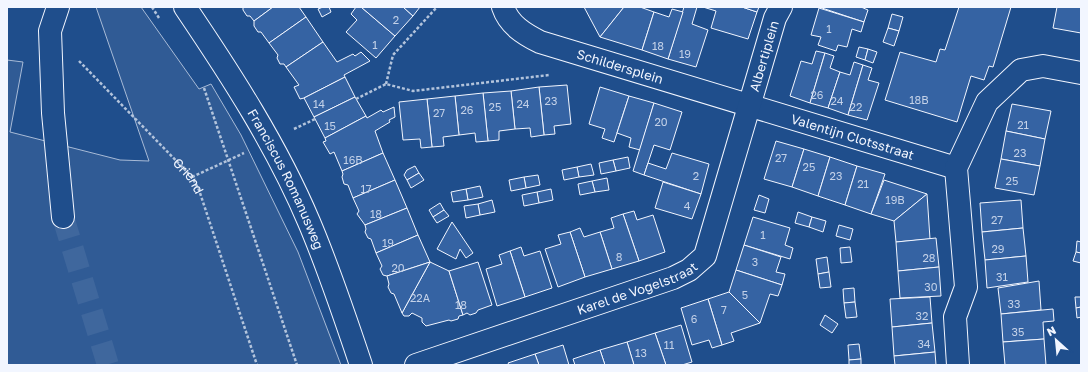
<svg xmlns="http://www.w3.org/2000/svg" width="1088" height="372" viewBox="0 0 1088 372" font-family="'Golos Text',sans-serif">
	<rect width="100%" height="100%" fill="#1f4e8c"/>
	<path fill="#305b95" stroke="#a8bbd7" d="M96,7h45l58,82 12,-5 30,51 57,117 43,113h-334v-305l16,2 -13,70 110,28 29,1z"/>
	<g fill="#3563a3" stroke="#f2f6ff">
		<path d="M243,7h30l-19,14 -4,-5h-3l-4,-6z"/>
		<path d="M273,7h26l7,10 -37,26 -8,-11h-3l-4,-6v-5z"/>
		<path d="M323,7h6l2,5 -9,5 -4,-8z"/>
		<path d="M356,7h5l34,29 -19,22 -30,-26 11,-12 -6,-6z"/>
		<path d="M361,7h42l10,9 -18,20z"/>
		<path d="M403,7h17l-7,9z"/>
		<path d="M584,7h40l-24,30z"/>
		<path d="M624,7h16l14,5 -12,38 -42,-13z"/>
		<path d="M684,7h13l-5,17 16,6 -12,37 -28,-8z"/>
		<path d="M703,7h39l15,5 -9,27 -37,-11 5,-17z"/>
		<path d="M742,7h17l-2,5z"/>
		<path d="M819,7h42l7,3 -4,12z"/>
		<path d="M959,7h52l-18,60 -4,-1 -5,14 -13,-4 -14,46 -72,-22 15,-48 36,10 4,-13 5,1z"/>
		<path d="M1057,7h24v26l-28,-5z"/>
		<path d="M819,8l45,14 -3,10 -9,-3 -5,18 -9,-2 -2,6 -18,-6 3,-8 -10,-2z"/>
		<path d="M672,9l11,3 -15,47 -26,-9 12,-38 15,5z"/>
		<path d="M892,14l11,3 -4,14 -11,-3z"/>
		<path d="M306,17l17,25 -37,25 -2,-3h-4l-3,-6 1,-3 -9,-12z"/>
		<path d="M888,28l11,3 -5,15 -11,-4z"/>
		<path d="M323,42l14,20 16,-8 2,2 6,-4 9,9 -26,14 1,2 -41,21 -4,1 -6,-12 5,-2 -13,-18z"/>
		<path d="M859,47l9,2 -3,11 -9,-3z"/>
		<path d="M868,49l9,3 -4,11 -8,-3z"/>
		<path d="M816,51l9,2 -15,50 -20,-7 11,-35 11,3z"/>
		<path d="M825,53l9,3 -4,12 10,4 -12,36 -18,-5z"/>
		<path d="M854,62l9,3 -15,50 -20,-7 12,-36 10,3z"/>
		<path d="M863,65l9,3 -4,12 11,3 -12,37 -19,-5z"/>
		<path d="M345,77l10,20 -41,20 -10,-19z"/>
		<path d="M567,85l4,39 -17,2 1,8 -11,1 -5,-48z"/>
		<path d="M539,87l5,48 -13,2 -1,-9 -15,1 -4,-38z"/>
		<path d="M600,87l29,9 -15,46 -12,-4 3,-9 -16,-5z"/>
		<path d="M511,91l4,38 -16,2v9l-11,1 -5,-48z"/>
		<path d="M483,93l5,48 -12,1 -1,-9 -16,2 -4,-39z"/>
		<path d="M455,96l4,39 -16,2 1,9 -12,1 -5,-48z"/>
		<path d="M629,96l25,7 -14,47 -11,-3 2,-9 -14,-5z"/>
		<path d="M355,97l11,19 -41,22 -11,-21z"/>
		<path d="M427,99l5,48 -11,1 -1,-9 -17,1 -4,-38z"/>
		<path d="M654,103l28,9 -12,38 -16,-5 -10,30 -11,-4z"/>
		<path d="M1012,104l39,7 -6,28 -39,-8z"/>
		<path d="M394,107l1,10 -6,3 1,2 -15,9 8,22 -41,18 -8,-19 -4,2 -7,-12 3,-1 -1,-3 41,-22 1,2 14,-8 2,2z"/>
		<path d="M1006,131l39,8 -5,27 -39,-7z"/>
		<path d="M776,141l28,8 -12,38 -28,-8z"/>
		<path d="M804,149l26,8 -12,39 -26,-9z"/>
		<path d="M383,153l12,27 -42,18 -5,-13 -4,-1 -2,-7 1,-3 -1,-3z"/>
		<path d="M672,153l37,11 -8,30 -57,-19 4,-12 18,6z"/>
		<path d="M628,157l2,11 -14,3 -3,-11z"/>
		<path d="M830,157l27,9 -12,39 -27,-9z"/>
		<path d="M1001,159l39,7 -6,29 -39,-7z"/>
		<path d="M613,160l3,11 -15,3 -2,-11z"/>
		<path d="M591,164l3,11 -15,2 -2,-10z"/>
		<path d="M415,166l4,7 -12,7 -3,-5 3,-5z"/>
		<path d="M857,166l28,8 -14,40 -26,-9z"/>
		<path d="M577,167l2,10 -15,3 -2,-10z"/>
		<path d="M419,173l5,7 -13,8 -4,-8z"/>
		<path d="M538,175l2,10 -14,3 -2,-11z"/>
		<path d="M524,177l2,11 -15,3 -2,-11z"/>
		<path d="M607,178l2,12 -14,2 -3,-11z"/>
		<path d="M395,180l12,28 -42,17 -8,-11 2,-3 -6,-13z"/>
		<path d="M884,180l43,14 -33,27 -23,-7z"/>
		<path d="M592,181l3,11 -15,3 -2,-11z"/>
		<path d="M663,182l38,12 -9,25 -37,-11z"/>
		<path d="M480,186l3,11 -15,3 -2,-11z"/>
		<path d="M466,189l2,11 -15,2 -2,-10z"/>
		<path d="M551,189l2,11 -14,3 -2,-11z"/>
		<path d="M537,192l2,11 -15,3 -2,-11z"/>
		<path d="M927,194l3,45 -34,3 -2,-21z"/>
		<path d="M759,195l10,4 -4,14 -11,-3z"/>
		<path d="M492,200l3,12 -15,3 -2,-11z"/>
		<path d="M1021,200l2,28 -41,4 -2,-29z"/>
		<path d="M440,203l4,7 -11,7 -4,-7z"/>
		<path d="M478,204l2,11 -14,3 -2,-12z"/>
		<path d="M407,208l11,27 -42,18 -5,-14 -3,-1 -3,-6 1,-3 -1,-4z"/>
		<path d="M444,210l5,6 -12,7 -4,-6z"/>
		<path d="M634,211l3,9 16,-5 12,37 -26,9 -16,-47z"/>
		<path d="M798,212l14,5 -3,10 -14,-4z"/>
		<path d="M623,214l16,47 -27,8 -12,-37 14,-4 -3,-10z"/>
		<path d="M753,217l37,11 -5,17 8,3 -3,11 -46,-14z"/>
		<path d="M812,217l14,4 -3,11 -14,-5z"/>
		<path d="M452,222l21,31 -7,5 -6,-9 -4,10 -19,-10z"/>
		<path d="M839,225l14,4 -3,11 -14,-4z"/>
		<path d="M580,228l4,9 16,-5 12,37 -27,8 -15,-45z"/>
		<path d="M1023,228l3,28 -41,4 -3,-28z"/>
		<path d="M570,232l15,45 -27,10 -13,-38 16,-5 -3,-9z"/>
		<path d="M418,235l12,27 -43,14 -4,-1 -3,-6 2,-3 -6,-13z"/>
		<path d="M936,238l3,29 -41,4 -2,-29z"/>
		<path d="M1077,241l4,1v11l-5,-1z"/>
		<path d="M744,245l37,12 -5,15 9,2 -3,11 -46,-15z"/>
		<path d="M521,247l3,9 16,-5 12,37 -27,9 -15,-46z"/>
		<path d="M850,247l2,15 -11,1 -1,-15z"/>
		<path d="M510,251l15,46 -28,9 -11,-37 16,-5 -3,-9z"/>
		<path d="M1076,252l5,1v10l-8,-2z"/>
		<path d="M1026,256l2,26 -41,6 -2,-28z"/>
		<path d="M827,257l2,15 -11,2 -2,-15z"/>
		<path d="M430,262l19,9 14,44 -4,1 -1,3 -7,2 -2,-1 -23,6 -4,-4v-4l-10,-5 -3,3h-5l-2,-3z"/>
		<path d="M430,262l-28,51 -8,-19 -3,-1 -3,-6 1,-3 -2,-8z"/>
		<path d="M478,262l14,43 -14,5 -2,3 -6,2 -3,-2 -4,2 -14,-44z"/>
		<path d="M939,267l2,29 -41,2 -2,-27z"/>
		<path d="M736,270l46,15 -4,11 -8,-2 -10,29 -31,-31z"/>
		<path d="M829,272l2,15 -11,1 -2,-14z"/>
		<path d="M1039,281l2,29 -40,4 -3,-26z"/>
		<path d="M854,288l1,14 -11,1 -1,-14z"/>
		<path d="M729,292l31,31 -29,10 3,8 -12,4 -14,-46z"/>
		<path d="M930,297l2,26 -40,4 -2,-28z"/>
		<path d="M1075,297h6v10l-5,1z"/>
		<path d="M708,299l14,46 -10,3 -3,-8 -17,5 -11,-37z"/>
		<path d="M855,302l2,15 -11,1 -2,-15z"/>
		<path d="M1081,307v10l-4,1 -1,-10z"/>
		<path d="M1053,309l1,12 -11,1 1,17 -41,3 -2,-28z"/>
		<path d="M825,315l13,9 -6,9 -12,-8z"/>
		<path d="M932,323l3,29 -41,4 -2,-29z"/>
		<path d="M681,325l11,37 -10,3h-16l-11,-32z"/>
		<path d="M655,333l11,32h-32l-7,-23z"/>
		<path d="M1044,339l2,26h-41l-2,-23z"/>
		<path d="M627,342l7,23h-29l-5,-15z"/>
		<path d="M859,344l2,15 -12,1 -1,-15z"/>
		<path d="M563,345l6,20h-30l-4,-11z"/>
		<path d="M600,350l5,15h-30l-2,-6z"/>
		<path d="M935,352l1,13h-41l-1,-9z"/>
		<path d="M535,354l4,11h-30l-1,-2z"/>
		<path d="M861,359v6h-12v-5z"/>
	</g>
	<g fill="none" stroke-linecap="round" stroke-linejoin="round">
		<path stroke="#3f679d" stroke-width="22" stroke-dasharray="22 11" stroke-linecap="butt" d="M63,217l45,148"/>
		<defs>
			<g id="minor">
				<path d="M58,7l-8,24 3,82 10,104"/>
				<path id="s2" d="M185,7c46,68 92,139 124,215 20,47 36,95 52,143"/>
				<path id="s3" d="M503,7c6,18 21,27 37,35l416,126"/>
				<path id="s4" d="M416,365l257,-87 16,-8 16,-14 70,-238 6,-11"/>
				<path d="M958,365l-3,-48 11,-30 -10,-119 31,-66 34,-32 22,-4 38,7"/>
			</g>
		</defs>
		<use href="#minor" stroke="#f2f6ff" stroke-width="24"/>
		<g stroke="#b3c4dc" stroke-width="2.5" stroke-dasharray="3 2" stroke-linecap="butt">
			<path d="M152,7l7,11"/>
			<path id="s1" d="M79,61l113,116 7,13 58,175"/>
			<path d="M386,84l7,-29 44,-48"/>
			<path d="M204,88l93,277"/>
			<path d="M356,99l30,-15 27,7 136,-16"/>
			<path d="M294,129l21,-10"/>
			<path d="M192,177l52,-24"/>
		</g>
		<use href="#minor" stroke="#1f4e8c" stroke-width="22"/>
	</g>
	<g text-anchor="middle" stroke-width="3" stroke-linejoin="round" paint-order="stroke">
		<g font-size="11" fill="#c3d1e8">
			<text x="396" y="24">2</text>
			<text x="829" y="33">1</text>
			<text x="375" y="49">1</text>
			<text x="658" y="50">18</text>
			<text x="685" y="58">19</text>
			<text x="817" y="99">26</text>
			<text x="919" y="104">18B</text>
			<text x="551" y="105">23</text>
			<text x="837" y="105">24</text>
			<text x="319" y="108">14</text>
			<text x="523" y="108">24</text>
			<text x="495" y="111">25</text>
			<text x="856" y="111">22</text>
			<text x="467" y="114">26</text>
			<text x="439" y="117">27</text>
			<text x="661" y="126">20</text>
			<text x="1023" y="129">21</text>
			<text x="330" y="130">15</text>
			<text x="1020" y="157">23</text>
			<text x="781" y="162">27</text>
			<text x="353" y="164">16B</text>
			<text x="809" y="171">25</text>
			<text x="696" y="180">2</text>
			<text x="836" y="180">23</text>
			<text x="1012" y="185">25</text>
			<text x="863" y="188">21</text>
			<text x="366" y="193">17</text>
			<text x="895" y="204">19B</text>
			<text x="687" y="210">4</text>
			<text x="376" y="218">18</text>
			<text x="997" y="224">27</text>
			<text x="763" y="239">1</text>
			<text x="388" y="247">19</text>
			<text x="998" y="253">29</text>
			<text x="619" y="261">8</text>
			<text x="929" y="262">28</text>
			<text x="755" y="266">3</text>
			<text x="398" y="272">20</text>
			<text x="1002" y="281">31</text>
			<text x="931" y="291">30</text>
			<text x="745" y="299">5</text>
			<text x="420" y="302">22A</text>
			<text x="1014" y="308">33</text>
			<text x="461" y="309">18</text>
			<text x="724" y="314">7</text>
			<text x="922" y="320">32</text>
			<text x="694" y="323">6</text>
			<text x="1018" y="336">35</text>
			<text x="924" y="348">34</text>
			<text x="669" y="349">11</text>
			<text x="641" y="357">13</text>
		</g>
		<g font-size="13" fill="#f2f6ff" stroke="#1f4e8c">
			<text dy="5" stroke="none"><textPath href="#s4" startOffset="519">Albertiplein</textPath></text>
			<text dy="5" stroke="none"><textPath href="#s3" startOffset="136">Schildersplein</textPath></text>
			<text dy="5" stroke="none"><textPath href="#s3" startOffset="379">Valentijn Clotsstraat</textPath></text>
			<text dy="5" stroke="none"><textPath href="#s1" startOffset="159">Griend</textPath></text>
			<text dy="5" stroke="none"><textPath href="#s2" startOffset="200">Franciscus Romanusweg</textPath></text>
			<text dy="5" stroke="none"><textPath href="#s4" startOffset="234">Karel de Vogelstraat</textPath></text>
		</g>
	</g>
	<rect width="1088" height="372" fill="none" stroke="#f2f6ff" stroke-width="16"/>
	<g transform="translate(1056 340) rotate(333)" stroke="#1f4e8c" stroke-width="3" paint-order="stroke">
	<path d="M0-3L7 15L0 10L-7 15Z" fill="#f2f6ff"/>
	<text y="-6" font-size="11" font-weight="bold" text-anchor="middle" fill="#f2f6ff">N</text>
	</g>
</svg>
